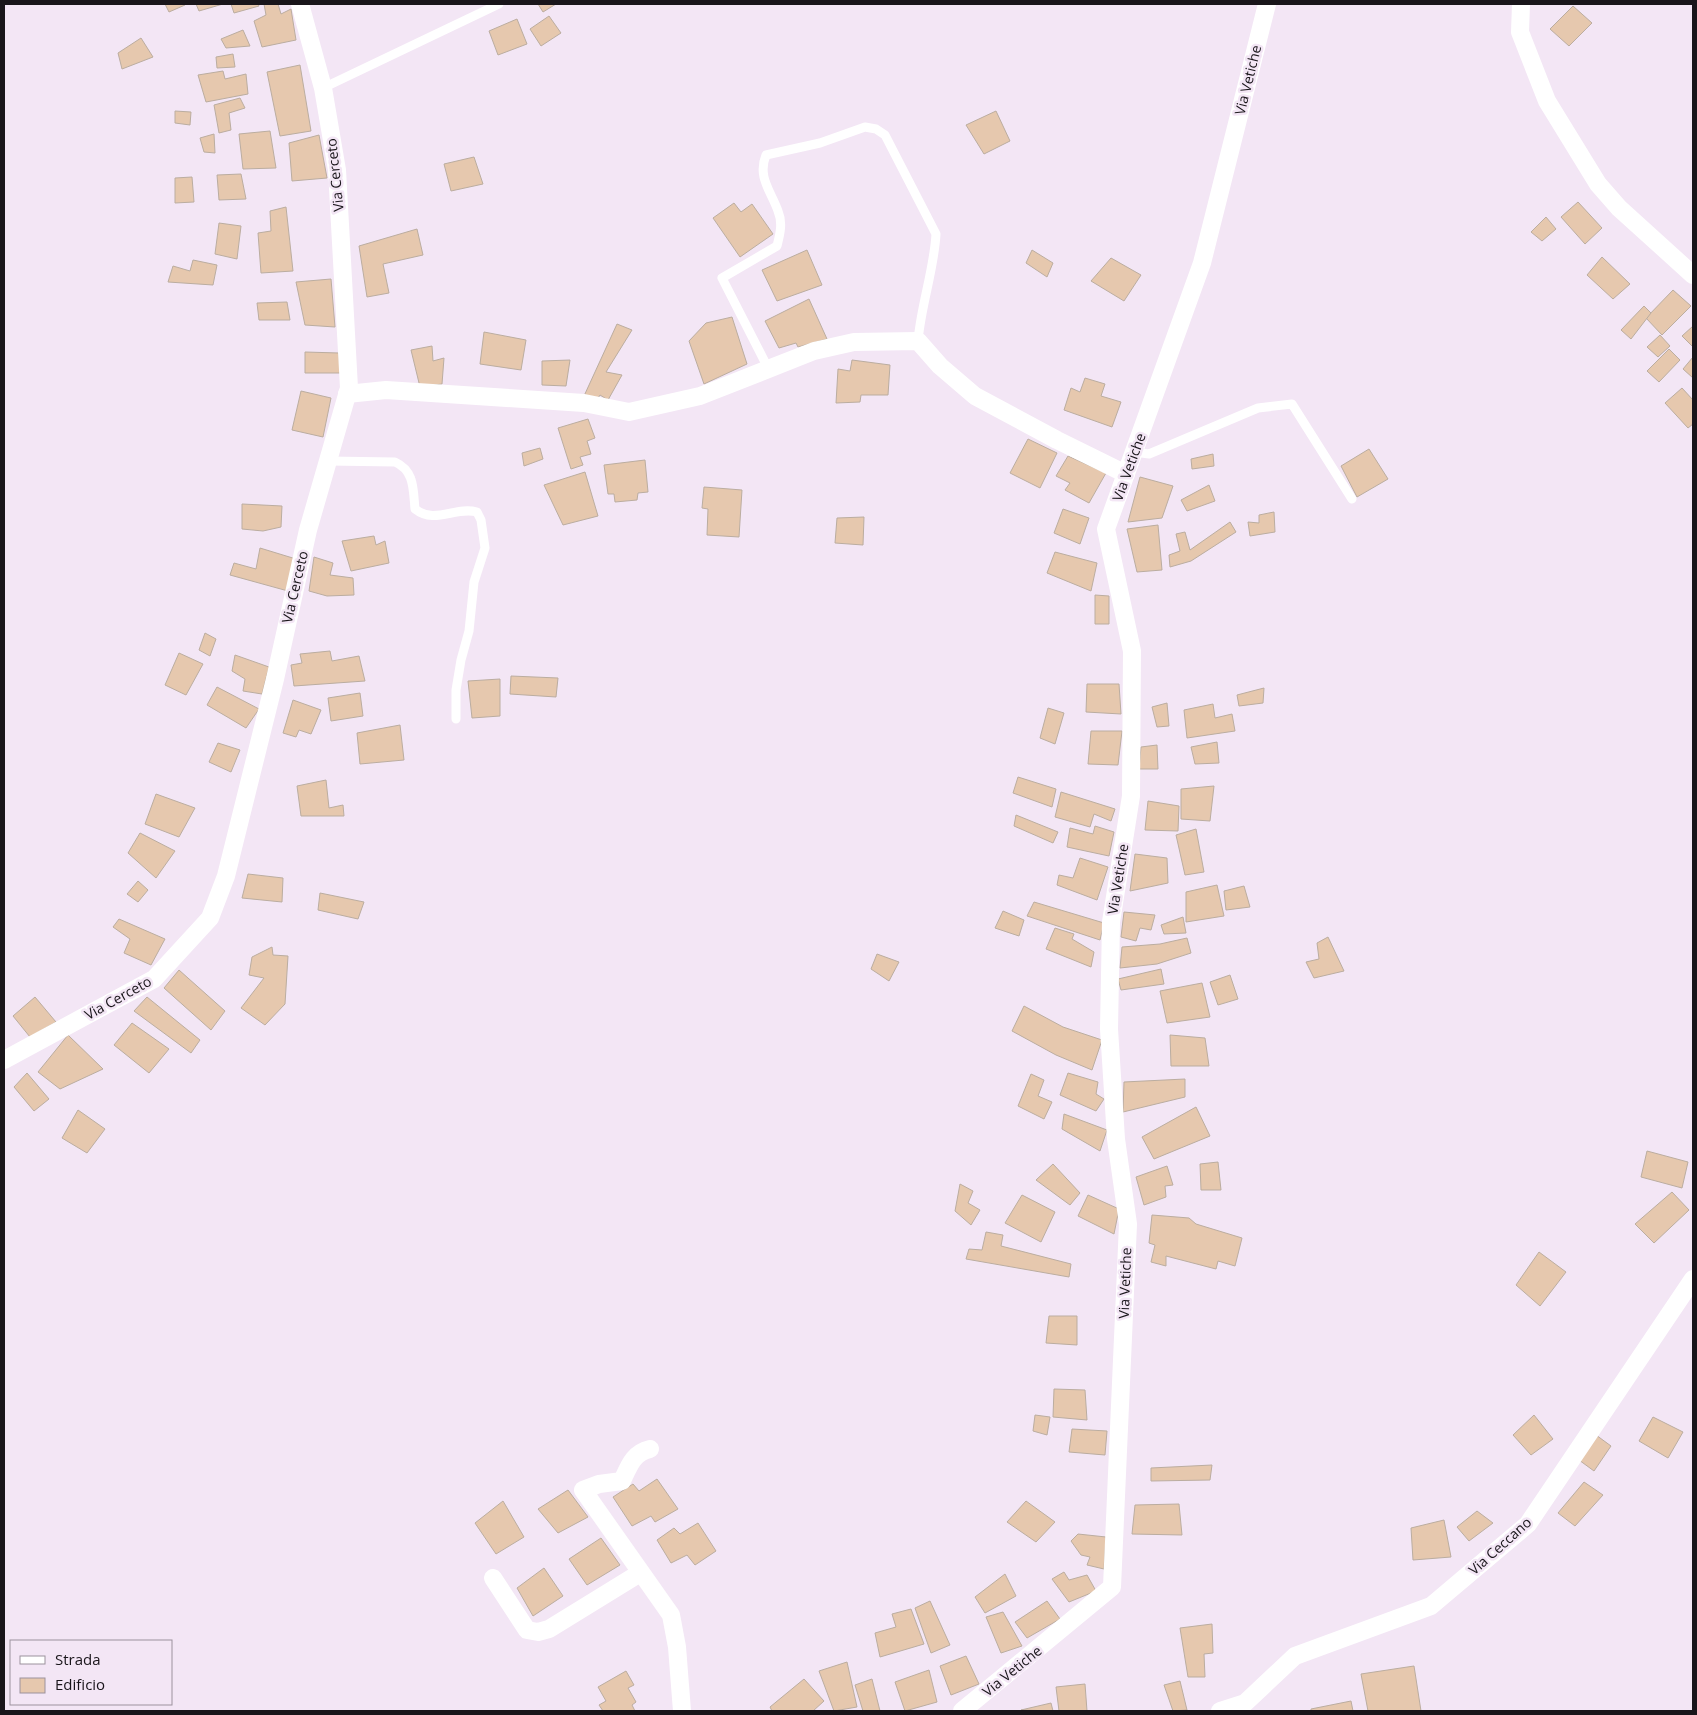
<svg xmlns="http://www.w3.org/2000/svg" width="1697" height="1715" viewBox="0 0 1697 1715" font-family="'Open Sans',sans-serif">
	<rect width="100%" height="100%" fill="#f3e6f5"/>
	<g fill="#e6c8ae" stroke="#bbada0">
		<path d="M165,4h20v1l-16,7z"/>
		<path d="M196,4h27l-24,7z"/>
		<path d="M231,4h27l1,2 -25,7z"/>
		<path d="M264,4h14l3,10 10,-5 5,31 -34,7 -8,-26 12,-6z"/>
		<path d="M538,4h18l-13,8z"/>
		<path d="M1573,6l19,17 -23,23 -19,-17z"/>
		<path d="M549,16l12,17 -20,13 -11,-17z"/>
		<path d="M517,19l10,25 -29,11 -9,-24z"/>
		<path d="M243,30l7,16 -24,2 -5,-9z"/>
		<path d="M141,38l12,19 -31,12 -4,-16z"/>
		<path d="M233,54l2,13 -18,1 -1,-11z"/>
		<path d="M300,65l11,66 -31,5 -13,-64z"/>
		<path d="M223,71l2,8 21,-5 2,20 -42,8 -8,-27z"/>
		<path d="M240,98l5,10 -16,5 2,17 -12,3 -5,-28z"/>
		<path d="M175,111l16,1 -1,13 -15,-2z"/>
		<path d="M996,111l14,30 -26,13 -18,-29z"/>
		<path d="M270,131l6,37 -33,1 -4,-35z"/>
		<path d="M214,134l1,19 -11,-1 -4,-14z"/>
		<path d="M319,135l8,43 -35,3 -3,-38z"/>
		<path d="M474,157l9,27 -32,7 -7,-27z"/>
		<path d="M241,174l5,25 -27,1 -2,-25z"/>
		<path d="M192,177l2,25 -19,1v-25z"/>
		<path d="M1578,202l24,26 -17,16 -24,-27z"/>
		<path d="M734,203l7,9 11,-8 21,30 -33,23 -27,-39z"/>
		<path d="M286,207l7,64 -32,2 -3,-40 13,-2 -1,-20z"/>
		<path d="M1546,217l10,12 -14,12 -11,-9z"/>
		<path d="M219,223l22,3 -4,33 -22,-5z"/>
		<path d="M417,229l6,26 -40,9 6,29 -22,4 -8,-51z"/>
		<path d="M807,250l15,35 -45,16 -15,-31z"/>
		<path d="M1032,250l21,13 -6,14 -21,-14z"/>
		<path d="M1602,257l28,27 -17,15 -26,-24z"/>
		<path d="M1111,258l30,17 -17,26 -33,-20z"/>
		<path d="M193,260l24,5 -4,20 -45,-3 5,-16 17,5z"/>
		<path d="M331,279l4,48 -30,-2 -9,-43z"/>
		<path d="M1673,290l18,16 -29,29 -16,-17z"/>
		<path d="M809,299l18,40 -29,8 -2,-4 -17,5 -14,-27z"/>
		<path d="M287,302l3,18h-31l-2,-17z"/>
		<path d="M1644,306l7,7 -20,26 -10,-9z"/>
		<path d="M732,317l15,47 -43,20 -15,-43 17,-18z"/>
		<path d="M617,324l15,6 -26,42 16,3 -14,25 -8,-5 -4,6 -12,-5z"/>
		<path d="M1693,326v21l-11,-11z"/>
		<path d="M484,332l42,8 -5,30 -41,-6z"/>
		<path d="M1660,335l10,11 -12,11 -11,-10z"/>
		<path d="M432,346l1,15 11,-3 -2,26 -22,3 -9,-37z"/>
		<path d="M1669,349l11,11 -21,22 -12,-11z"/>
		<path d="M305,352l34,1 1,20h-35z"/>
		<path d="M1693,357v21l-10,-9z"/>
		<path d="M570,360l-4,26 -24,-1v-24z"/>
		<path d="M852,360l38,5 -2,30h-27l-1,7 -24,1 2,-34 12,2z"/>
		<path d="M1085,378l20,6 -4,12 20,6 -9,25 -48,-17 7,-22 9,4z"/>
		<path d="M1682,388l11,12v24l-5,4 -23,-25z"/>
		<path d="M301,391l30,7 -8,39 -31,-7z"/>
		<path d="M588,419l7,19 -8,3 4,13 -11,3 3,8 -12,4 -13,-41z"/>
		<path d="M1028,439l29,14 -17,35 -30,-15z"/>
		<path d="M540,448l3,11 -19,7 -2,-13z"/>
		<path d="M1369,449l19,30 -31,18 -16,-31z"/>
		<path d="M1213,454l1,12 -22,3 -1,-10z"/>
		<path d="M1068,456l38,17 -17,30 -24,-13 5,-7 -14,-7z"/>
		<path d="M645,460l3,32 -10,1 -1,7 -22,2 -1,-8h-6l-4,-29z"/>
		<path d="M585,472l13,44 -35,9 -19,-40z"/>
		<path d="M1140,477l33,9 -11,32 -34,4z"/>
		<path d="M1209,485l6,16 -28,10 -6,-11z"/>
		<path d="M704,487l38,3 -3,47 -32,-2 1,-26 -6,-1z"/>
		<path d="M242,504l40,2 -1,21 -18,4 -21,-2z"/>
		<path d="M1063,509l26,9 -9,26 -26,-11z"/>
		<path d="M1274,512l1,20 -25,4 -2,-14 11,1v-8z"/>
		<path d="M864,517l-1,28 -28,-2 2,-25z"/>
		<path d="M1230,522l6,10 -45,29 -21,6 -1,-12 11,-4 -4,-17 9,-2 5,18z"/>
		<path d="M1158,525l4,45 -25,2 -10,-43z"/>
		<path d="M374,536l2,9 9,-4 4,22 -38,8 -9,-30z"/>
		<path d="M260,548l36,11 -8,32 -58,-16 4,-12 22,6z"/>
		<path d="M1055,552l42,11 -6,28 -44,-18z"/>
		<path d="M314,557l19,6 -3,12 23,3 1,17 -27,1 -18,-5z"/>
		<path d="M1095,595l14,1v28h-14z"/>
		<path d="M205,633l11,6 -6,17 -11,-6z"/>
		<path d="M330,651l2,10 27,-5 6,25 -71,5 -3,-21 11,-2 -2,-9z"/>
		<path d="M179,653l24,11 -17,31 -21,-10z"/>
		<path d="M235,655l34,12 -7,27 -19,-3 2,-12 -13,-8z"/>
		<path d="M511,676l47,2 -2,19 -46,-3z"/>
		<path d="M500,679v37l-28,2 -4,-37z"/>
		<path d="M1087,684h32l2,30 -35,-2z"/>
		<path d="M217,687l42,22 -13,19 -39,-23z"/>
		<path d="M1264,688l-1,15 -24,3 -2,-11z"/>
		<path d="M360,693l3,23 -32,5 -3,-23z"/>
		<path d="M293,700l28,10 -10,24 -12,-4 -3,7 -13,-4z"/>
		<path d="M1167,703l2,23 -12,1 -5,-20z"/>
		<path d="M1213,704l2,14 17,-4 3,17 -48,7 -3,-28z"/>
		<path d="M1048,708l16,5 -9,31 -15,-6z"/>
		<path d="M400,725l4,35 -44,4 -3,-31z"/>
		<path d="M1091,731h31l-4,34 -30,-1z"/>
		<path d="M1217,742l2,21 -24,1 -4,-17z"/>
		<path d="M218,743l22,7 -9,22 -22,-10z"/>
		<path d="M1157,745l1,24h-19l2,-22z"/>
		<path d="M1018,777l38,12 -4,18 -39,-14z"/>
		<path d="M326,780l3,28 14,-3 1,11h-43l-4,-30z"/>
		<path d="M1214,786l-4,35 -29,-2v-30z"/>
		<path d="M1061,792l54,17 -4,12 -17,-7 -4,13 -35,-10z"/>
		<path d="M156,794l39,14 -16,29 -34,-13z"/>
		<path d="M1148,801l31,5 -1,25 -33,-1z"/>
		<path d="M1016,815l42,17 -5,11 -39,-17z"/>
		<path d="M1095,826l19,6 -5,24 -42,-9 3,-19 23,6z"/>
		<path d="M1196,829l8,43 -19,3 -9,-40z"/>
		<path d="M140,833l35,18 -19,27 -28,-25z"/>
		<path d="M1135,854l32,4 1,25 -38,8z"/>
		<path d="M1080,858l28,9 -11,33 -40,-15 2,-10 14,3z"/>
		<path d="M248,874l35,4 -1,24 -40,-4z"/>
		<path d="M138,881l10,9 -10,12 -11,-8z"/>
		<path d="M1217,885l7,31 -38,6v-30z"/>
		<path d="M1244,886l6,21 -24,3 -2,-19z"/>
		<path d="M320,893l44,9 -6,17 -40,-9z"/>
		<path d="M1034,902l70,21 -4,17 -73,-24z"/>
		<path d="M1003,911l21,9 -5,16 -24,-8z"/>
		<path d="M1124,912l31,3 -4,15 -11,-2 -4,13 -15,-4z"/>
		<path d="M1183,917l3,16 -22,1 -3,-9z"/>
		<path d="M119,919l46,20 -14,26 -27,-12 6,-14 -17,-12z"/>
		<path d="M1055,928l19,6 -2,5 22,13 -3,15 -45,-18z"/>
		<path d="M1328,937l16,34 -30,7 -8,-16 13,-3 -2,-16z"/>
		<path d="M1187,938l4,15 -34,11 -37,4 2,-21 38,-3z"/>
		<path d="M272,947l1,8 15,1 -3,48 -20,21 -24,-17 23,-30 -15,-3 3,-18z"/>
		<path d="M877,954l22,8 -10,19 -18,-12z"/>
		<path d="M1161,969l3,15 -43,6 -3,-11z"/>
		<path d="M179,970l46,41 -14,19 -47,-42z"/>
		<path d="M1230,975l8,24 -20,6 -8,-23z"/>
		<path d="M1202,983l8,34 -43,6 -7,-32z"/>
		<path d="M35,997l21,25 -26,15 -17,-21z"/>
		<path d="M147,997l53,43 -9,13 -57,-42z"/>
		<path d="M1024,1006l39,21 39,13 -10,30 -36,-15 -44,-24z"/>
		<path d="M132,1023l37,26 -20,24 -35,-28z"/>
		<path d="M68,1035l35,34 -43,20 -22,-17z"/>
		<path d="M1170,1035l35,3 4,28h-38z"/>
		<path d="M27,1073l22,26 -15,12 -20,-24z"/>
		<path d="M1068,1073l30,9 -2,12 8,5 -8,12 -36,-16z"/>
		<path d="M1031,1074l13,6 -6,16 14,6 -8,17 -26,-13z"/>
		<path d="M1185,1079v18l-62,15 1,-30z"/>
		<path d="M1196,1107l14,29 -56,23 -12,-22z"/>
		<path d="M78,1110l27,19 -18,24 -25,-15z"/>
		<path d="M1064,1114l43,16 -7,21 -38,-22z"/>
		<path d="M1647,1151l41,11 -6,26 -41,-11z"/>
		<path d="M1218,1162l3,28h-20l-1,-26z"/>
		<path d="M1053,1164l27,29 -10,12 -34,-25z"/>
		<path d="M1167,1166l6,19 -8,1 1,11 -22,8 -8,-28z"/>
		<path d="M960,1184l13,7 -5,12 12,7 -9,15 -16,-14z"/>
		<path d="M1672,1192l17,18 -35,33 -19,-19z"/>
		<path d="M1022,1195l33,17 -14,30 -36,-19z"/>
		<path d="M1088,1195l31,14 -5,25 -36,-18z"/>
		<path d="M1152,1215l37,3 7,6 46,14 -7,28 -17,-5 -2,8 -50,-13v10l-15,-4 4,-17 -6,-2z"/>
		<path d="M986,1232l17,3 -2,11 70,18 -2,13 -103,-18 3,-10 13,1z"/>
		<path d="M1539,1252l27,20 -26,34 -24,-21z"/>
		<path d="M1049,1316h28v29l-31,-2z"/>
		<path d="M1054,1389l31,1 2,30 -34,-3z"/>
		<path d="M1035,1415l15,2 -3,18 -14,-4z"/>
		<path d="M1534,1415l19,24 -22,16 -18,-20z"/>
		<path d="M1653,1417l30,15 -15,26 -29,-17z"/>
		<path d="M1072,1429l35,2 -2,24 -36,-3z"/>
		<path d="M1596,1435l15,11 -17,25 -15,-11z"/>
		<path d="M1212,1465l-2,15 -59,1v-13z"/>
		<path d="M657,1479l21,30 -23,13 -4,-6 -19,10 -19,-29 20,-13 6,7z"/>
		<path d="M1584,1482l19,13 -28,31 -17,-13z"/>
		<path d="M568,1490l20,27 -30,16 -20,-24z"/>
		<path d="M503,1501l21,36 -28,17 -21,-31z"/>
		<path d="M1026,1501l29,21 -19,20 -29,-20z"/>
		<path d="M1179,1504l3,31 -50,-1 3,-29z"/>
		<path d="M1477,1511l16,12 -24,18 -12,-14z"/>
		<path d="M1444,1520l7,37 -38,3 -2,-32z"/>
		<path d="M698,1523l18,28 -21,14 -8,-10 -16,8 -14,-23 17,-12 6,6z"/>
		<path d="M1078,1534l28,3 -2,32 -17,-4 3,-8 -9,-2 -10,-14z"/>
		<path d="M601,1538l19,27 -33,20 -18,-26z"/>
		<path d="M544,1568l19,28 -30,20 -16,-28z"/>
		<path d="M1064,1572l5,8 18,-5 9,16 -27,11 -17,-23z"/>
		<path d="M1005,1574l11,22 -31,17 -10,-16z"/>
		<path d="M930,1601l20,44 -19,8 -16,-45z"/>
		<path d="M1047,1601l13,18 -33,19 -12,-16z"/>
		<path d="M911,1609l13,35 -44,13 -5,-24 21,-6 -4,-13z"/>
		<path d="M1003,1612l19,34 -21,7 -15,-36z"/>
		<path d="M1212,1624l1,29 -9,1 1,23h-17l-8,-49z"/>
		<path d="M966,1656l13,28 -28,11 -11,-29z"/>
		<path d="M847,1662l10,45 -23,4 -15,-40z"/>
		<path d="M1414,1666l7,45h-53l-7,-37z"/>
		<path d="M929,1670l8,32 -32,9 -10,-29z"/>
		<path d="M626,1671l8,14 -6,3 8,14 -4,3 3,6h-32l-4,-6 7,-4 -8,-14z"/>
		<path d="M804,1679l20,22 -11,10h-41l-2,-4z"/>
		<path d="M872,1679l8,32h-17l-8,-26z"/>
		<path d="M1180,1681l7,29 -14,1 -9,-26z"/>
		<path d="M1085,1684l2,27h-28l-3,-24z"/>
		<path d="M1351,1701l2,10h-42v-2z"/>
		<path d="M1051,1703l2,8 -32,-1z"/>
	</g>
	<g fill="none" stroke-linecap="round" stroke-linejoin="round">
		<g stroke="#fff" stroke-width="9">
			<path d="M323,88l176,-84"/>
			<path d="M768,368l-46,-90 55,-32c3,-12 6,-23 1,-35 -7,-20 -21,-34 -12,-56l54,-12 45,-16 11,2 9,6 51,99c-2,36 -15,71 -18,107"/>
			<path d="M1134,452l15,2 109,-46 34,-4 60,95"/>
			<path d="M328,461l67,1c20,9 18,28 20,47 20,16 40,-3 62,3l4,8 4,28 -11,34 -5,49 -8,29 -5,30v29"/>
		</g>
		<g stroke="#fff" stroke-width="18">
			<path d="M1521,4l-1,28 27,69 51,83 21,24 74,67"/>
			<path d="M347,394l39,-4 198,13 45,9 71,-16 114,-45 40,-9 64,-1 22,25 35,30 82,44 69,34"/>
			<path d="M4,1060l150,-81 56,-61 16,-42 49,-197 33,-149 41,-142 -12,-218 -14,-82 -23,-84"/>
			<path d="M650,1449c-17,4 -21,17 -28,32l-23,3 -16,6 88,125 6,32 5,64"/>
			<path d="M493,1578l34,52 11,2 11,-3 91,-56"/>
			<path d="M962,1711l150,-124 16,-363 -12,-85 -7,-110 2,-107 20,-126 1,-145 -26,-122 96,-266 65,-259"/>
			<path d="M1220,1711l25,-8 50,-47 136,-50 97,-82 165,-245"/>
		</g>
	</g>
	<g text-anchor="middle" stroke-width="5" stroke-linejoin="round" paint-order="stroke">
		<g font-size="14" fill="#19151a" stroke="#f3e6f5">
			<text transform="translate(1248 80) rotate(-76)" y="5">Via Vetiche</text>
			<text transform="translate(335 175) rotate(-96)" y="5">Via Cerceto</text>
			<text transform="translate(1129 467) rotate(-70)" y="5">Via Vetiche</text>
			<text transform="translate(295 587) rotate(-77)" y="5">Via Cerceto</text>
			<text transform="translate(1118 879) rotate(-81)" y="5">Via Vetiche</text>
			<text transform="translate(118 998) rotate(-29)" y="5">Via Cerceto</text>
			<text transform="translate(1125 1283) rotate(-88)" y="5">Via Vetiche</text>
			<text transform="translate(1500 1546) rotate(-42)" y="5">Via Ceccano</text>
			<text transform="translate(1012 1671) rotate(-39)" y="5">Via Vetiche</text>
		</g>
	</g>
	<rect width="1697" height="1715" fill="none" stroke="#19151a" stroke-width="10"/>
	<rect x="10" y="1640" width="162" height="65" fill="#f3e6f5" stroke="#9c929d"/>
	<rect x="20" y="1656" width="25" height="8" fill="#ffffff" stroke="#9c929d"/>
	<text x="55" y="1665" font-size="15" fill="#19151a">Strada</text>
	<rect x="20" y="1678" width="25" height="15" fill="#e6c8ae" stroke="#9c929d"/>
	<text x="55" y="1690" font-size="15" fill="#19151a">Edificio</text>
</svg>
